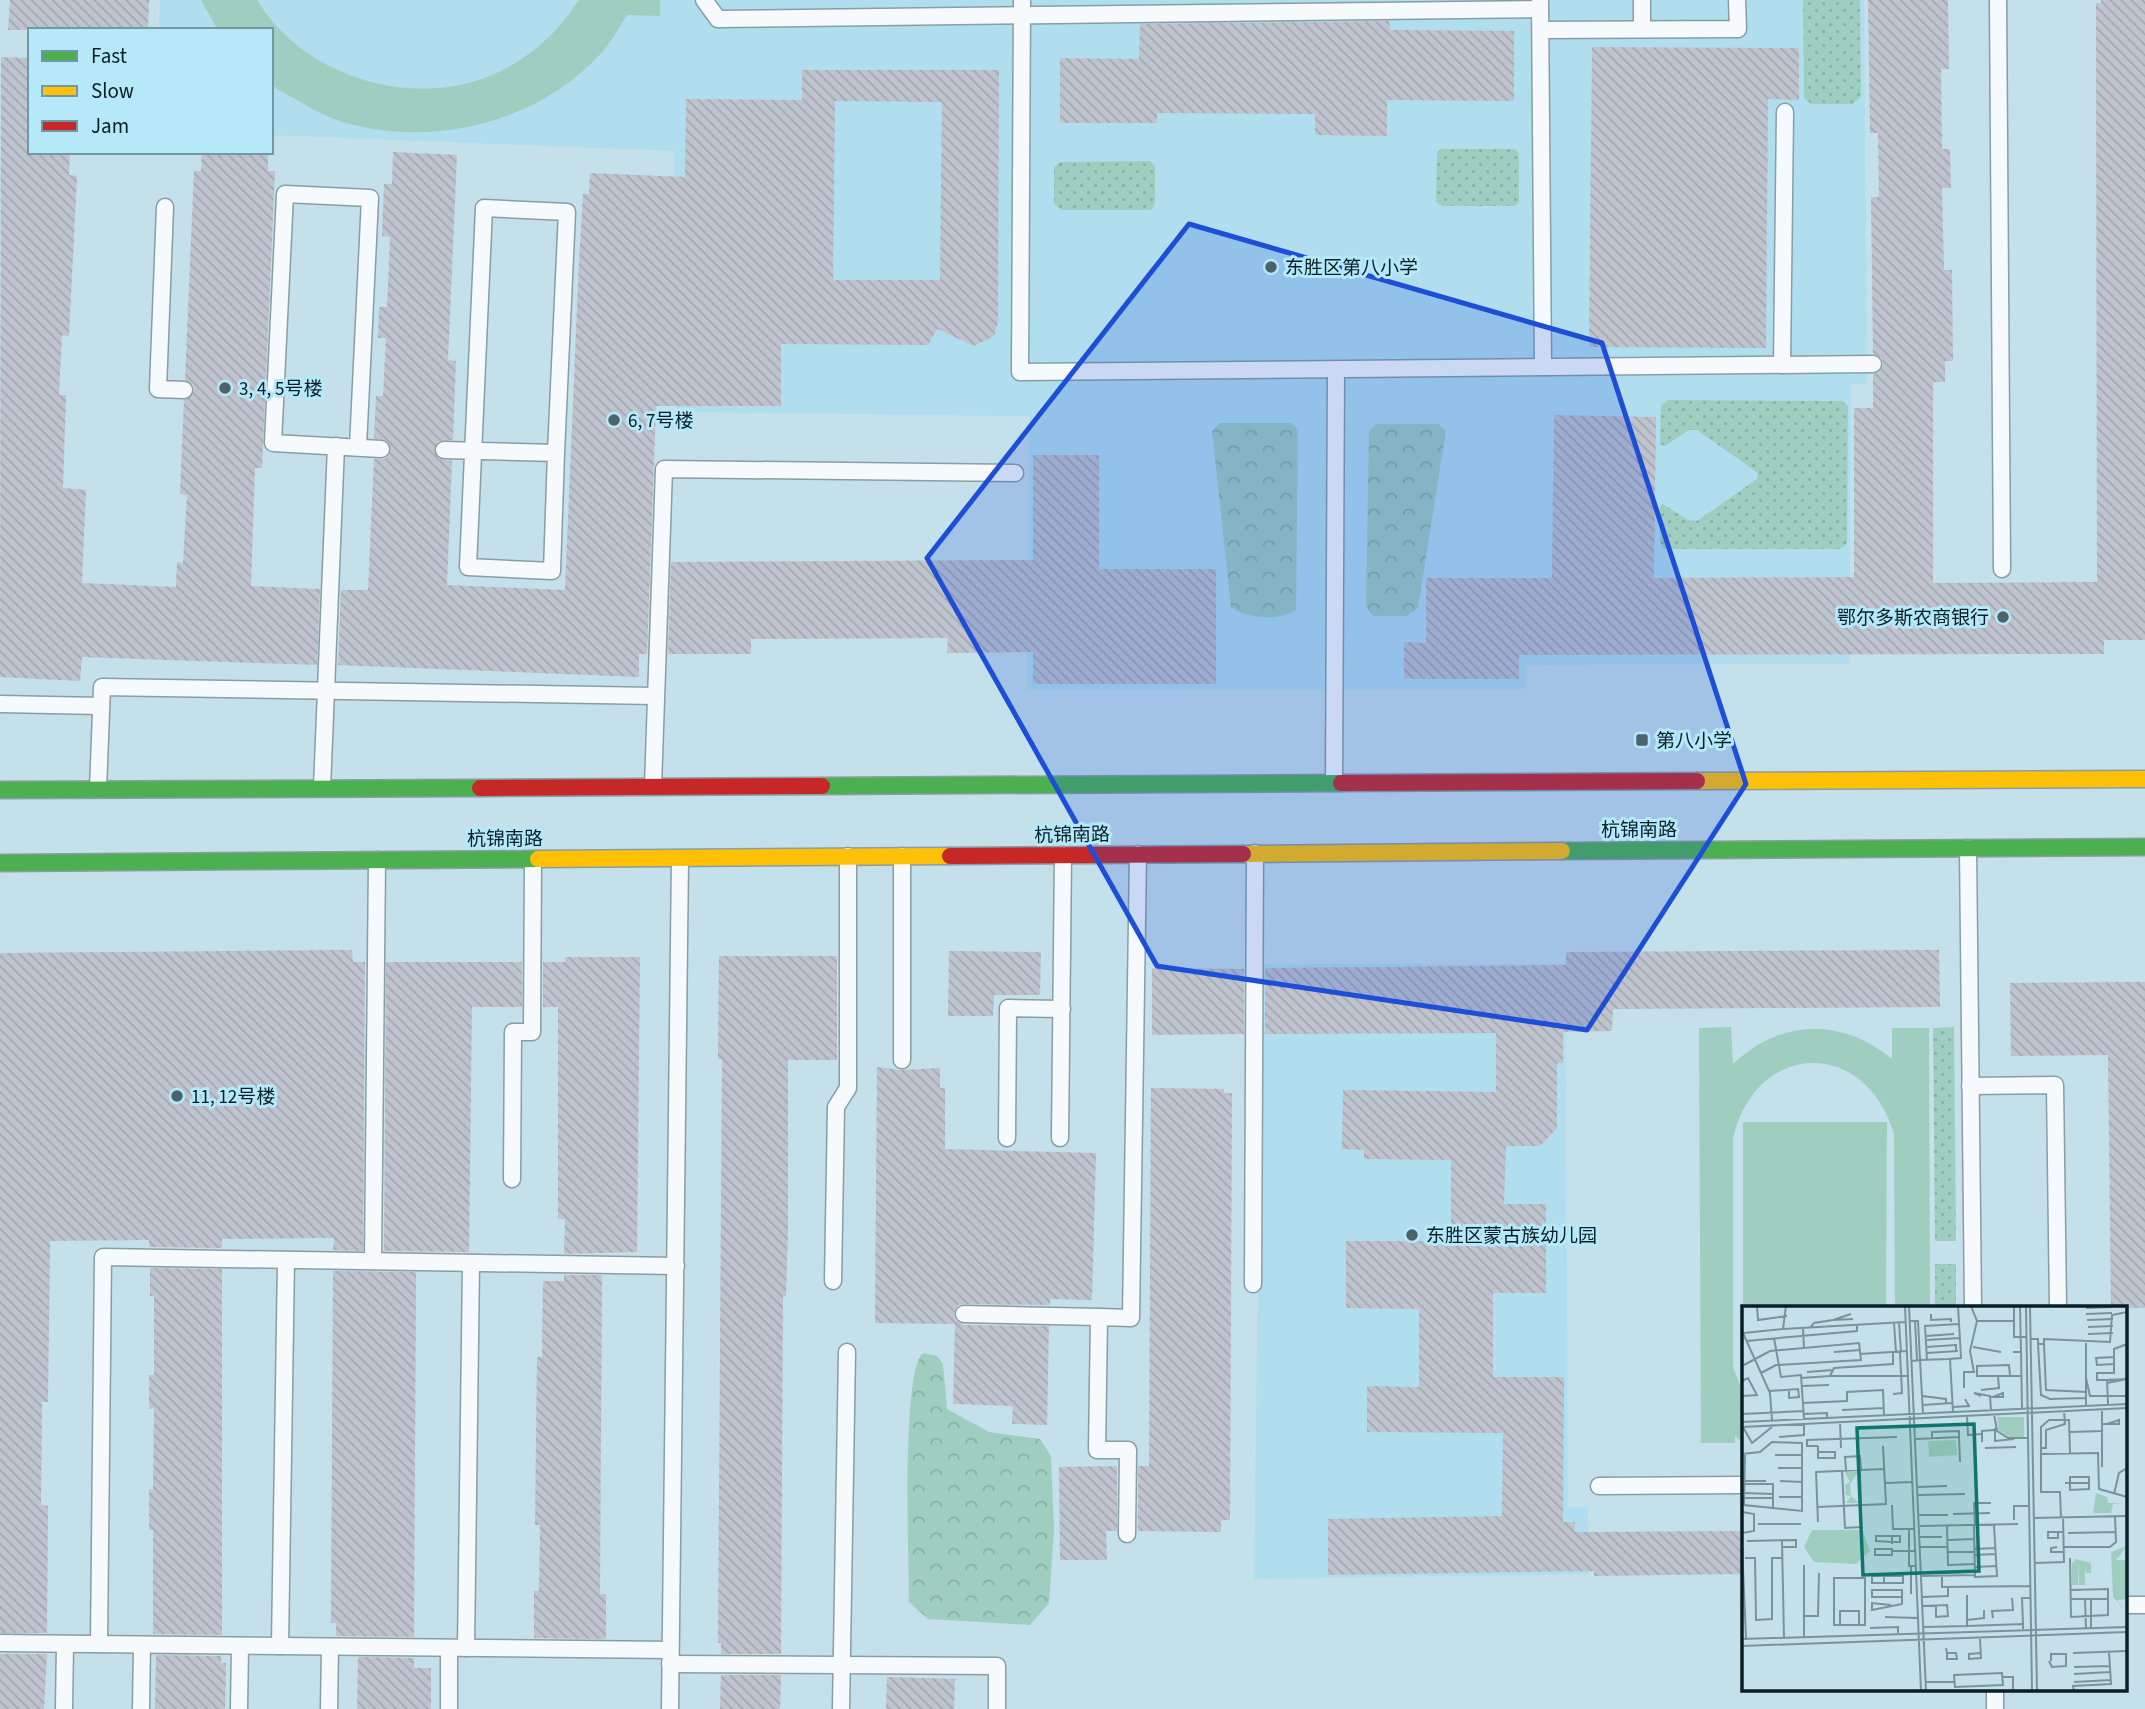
<svg xmlns="http://www.w3.org/2000/svg" width="2145" height="1709" viewBox="0 0 2145 1709" font-family="'Source Sans 3','Noto Sans SC',sans-serif">
	<defs>
		<pattern id="grass-dots" width="8" height="8" patternUnits="userSpaceOnUse" patternTransform="scale(1.75)"><rect width="8" height="8" fill="#9fcec0"/><path d="M2 2h.1M6 6h.1" fill="none" stroke="#88b0a5" stroke-width="1.8" stroke-linecap="round"/></pattern>
		<pattern id="forest-crowns" width="20" height="18" patternUnits="userSpaceOnUse" patternTransform="scale(1.75)"><rect width="20" height="18" fill="#9fcec0"/><path d="M2 6a3 3 0 1 1 6 0M12 15a3 3 0 1 1 6 0" fill="none" stroke="#88b0a5"/></pattern>
		<pattern id="building-back-hatch" width="6" height="6" patternUnits="userSpaceOnUse" patternTransform="scale(1.75)"><rect width="6" height="6" fill="#bec3cd"/><path d="M-1 5l2 2M0 0l6 6M5-1l2 2" fill="none" stroke="#a2a7b0"/></pattern>
	</defs>
	<rect width="100%" height="100%" fill="#c4e0ea"/>
	<g fill="#b0deee">
		<path d="M160,0h1704l3,384h-16l-1,280 -323,1 -2,24 -498,1 2,-274 -353,-4 -2,-261 -403,-16v-105h-112z"/>
		<path d="M1262,964h303l3,543h20l1,67 -335,5z"/>
	</g>
	<g fill="url(#grass-dots)">
		<path d="M1803,0h57l1,96 -8,8h-42l-7,-6z"/>
		<path d="M1441,149h74l4,4v49l-4,4h-73l-6,-4 1,-49z"/>
		<path d="M1150,161l5,5v38l-4,6h-89l-8,-6v-37l6,-5z"/>
		<path d="M1667,400l175,1 6,5 -1,138 -7,5h-176l-4,-6v-37l3,-2 25,16 9,1 60,-42 1,-6 -61,-43h-8l-24,16 -5,-2 1,-38z"/>
		<path d="M1954,1027l2,214h-21l-2,-213z"/>
		<rect x="1935" y="1264" width="21" height="44"/>
	</g>
	<g fill="url(#forest-crowns)">
		<path d="M1220,423h71l7,7 -2,180c-16,11 -50,9 -65,-3l-19,-176z"/>
		<path d="M1376,424h62l8,6 -28,178 -11,8h-34l-7,-9 3,-175z"/>
		<path d="M923,1353l14,3 6,8 4,45 42,23 51,7 11,17 3,74 -5,73 -19,22 -102,-6 -19,-17c0,-39 -8,-231 14,-249z"/>
	</g>
	<g fill="#9fcec0">
		<path d="M201,0h56c51,85 179,117 263,60 25,-16 43,-36 59,-60h81v16l-33,-1c-8,12 -14,25 -24,36 -63,71 -166,97 -257,72 -23,-6 -46,-22 -67,-33l-8,-6v-54h-53z"/>
		<path d="M1731,1027l2,37c48,-45 108,-47 159,-5v-31h37l1,280h-35l-1,-174c-28,-97 -139,-94 -161,5v228l11,29v48l-9,-8v7h-34l-2,-415z"/>
		<path d="M1743,1122h144l-1,186h-142l-1,65z"/>
	</g>
	<g fill="url(#building-back-hatch)" fill-rule="evenodd">
		<path d="M10,0h139l-1,30h-140z"/>
		<path d="M1868,0h80l1,69h-8l1,80h8l1,39h-9l2,82h8l1,91h-8v21h-12v201l164,-1 -1,-579h5v-3h44v640h-41v14l-585,1v24h-115v-37l22,1v-65h126l2,-163 102,2 -2,161 200,-1v-169h19v-34l6,-1 4,-8 -1,-7 -9,-4 -2,-157h8l-1,-64h-8z"/>
		<path d="M1389,21l1,9 124,1v70l-127,-1v36l-72,-1v-21l-158,-1v10h-97v-65l79,1 1,-35z"/>
		<path d="M1592,47l207,1v52l-31,-1 -2,249 -177,-1z"/>
		<path d="M1,57l29,1v94h40l-1,23 8,1 -8,160 -7,-1 -3,60h7l-3,93 23,2 -4,93 94,4 1,-25 6,1 4,-68 -7,-1 4,-94 10,-9 -1,-6 -8,-5 9,-209h7l1,-19h66v19h7l-12,274 -1,23h-7l-4,118 69,3 -3,76 -235,-8 -2,24 -80,-4z"/>
		<path d="M802,70h197l-1,252 -4,14 -20,10 -37,-17 -9,16 -147,-1v62h-125l-9,248h-8v23l-301,-12 3,-75h27l6,-131h11l6,-9 -4,-9 -13,-3 2,-42h7l3,-58h-8l1,-31h8l3,-70 -8,-1 2,-52h8l1,-32 64,3 -9,205 8,1 -3,79 -15,1 -4,9 5,9 13,2 -5,124 118,5 14,-329 4,-67h6l1,-21 95,4 1,-78 116,1zM835,101l107,1 -2,178h-107z"/>
		<path d="M1033,455h66v114h117v115h-183v-32l-86,1 1,-15 -197,1v15h-83l3,-92 362,-2z"/>
		<path d="M352,950l1,12h12l-2,289 -30,-1 1,-12 -112,1v9l-73,-1v-7l-99,1 -2,161h-6l-1,103 7,1 -1,127h-47v-680z"/>
		<path d="M1939,950l1,57 -327,2 -1,22 -49,1v31h-6v65l-17,18h-34l-2,58h42v89h-53v84h71l-1,145h12v10l169,-1v43l-150,2v-5l-266,4v-56l174,-3 1,-83 -136,-1v-46l52,1v-78l-73,-1v-67h105v-81l-87,-1v-9l-22,-1 1,-59 153,2v-59l-231,1v-66l301,-3v-13z"/>
		<path d="M949,951l92,1 -1,43h-46l-1,21h-45z"/>
		<path d="M719,956h118v104h-49v169l-2,67h-3l-2,358h-60v-11h-3l4,-584h-4z"/>
		<path d="M565,957h75l-3,295 -73,2 1,-35h-7v-212h-15v-45h22z"/>
		<path d="M386,962h136v45h-50l-3,245 -85,-1z"/>
		<path d="M1152,968l92,1v65l-92,1z"/>
		<path d="M2145,982v326h-34l-3,-253 -97,1 -1,-73z"/>
		<path d="M877,1067l24,3 39,-2v20h5v61l151,4 -4,147 -42,-1v6l-86,-1 -6,1 -4,8 1,7 9,5 85,1 -2,99 -35,-1 1,-18 -60,-2 2,-80 -80,-1z"/>
		<path d="M1151,1088l73,1v4h8l-2,427h-9v12l-83,-1v-65h11z"/>
		<path d="M150,1268l72,1v366l-69,-1v-104h-4v-41l4,1 1,-82 -5,1v-34h5v-79h-4z"/>
		<path d="M333,1271l83,1 -2,365 -78,-1v-13h-5z"/>
		<path d="M564,1275h38l-2,319h6v45l-72,-1v-47h5l1,-66h-5l2,-168h5l1,-76h21z"/>
		<path d="M1117,1466v65h-11l1,29h-47l-1,-93z"/>
		<path d="M0,1654h47l-3,55h-44z"/>
		<path d="M156,1655l65,1v7h5l-1,46h-70z"/>
		<path d="M358,1657l56,1v10h17v41h-74z"/>
		<path d="M721,1675h60l-1,34h-60z"/>
		<path d="M887,1677l68,2 -1,30h-68z"/>
	</g>
	<g fill="none" stroke-linecap="round" stroke-linejoin="round">
		<defs>
			<g id="lane">
				<path d="M704,0l14,19 822,-10"/>
				<path d="M1022,0l-2,372 853,-8"/>
				<path d="M1540,0l3,367"/>
				<path d="M1642,0v29"/>
				<path d="M1998,0l4,569"/>
				<path d="M1541,30l197,-1 -1,-29"/>
				<path d="M165,207l-7,182 26,1"/>
				<path d="M1782,365l3,-253"/>
				<path d="M358,447l12,-249 -85,-4 -12,249 108,6"/>
				<path d="M444,450l112,3 11,-241 -83,-4 -16,359 84,4 4,-118"/>
				<path d="M0,704l101,2"/>
				<path d="M1334,783l2,-413"/>
				<path d="M653,786l11,-317 351,4"/>
				<path d="M322,788l14,-342"/>
				<path d="M98,789l4,-102 553,9"/>
				<path d="M1968,848l5,460"/>
				<path d="M902,856v204"/>
				<path d="M1970,1086l85,-1 3,223"/>
				<path d="M1007,1138l1,-130 54,1"/>
				<path d="M1060,1138l3,-283"/>
				<path d="M512,1179l1,-147h19l1,-173"/>
				<path d="M373,1261l4,-401"/>
				<path d="M833,1281l3,-174 12,-19v-232"/>
				<path d="M1253,1284l2,-431"/>
				<path d="M964,1314l135,3"/>
				<path d="M1599,1486l145,-1"/>
				<path d="M1127,1534l1,-84h-31l2,-133 32,1 7,-464"/>
				<path d="M2126,1605h19"/>
				<path d="M0,1643l670,7"/>
				<path d="M99,1644l4,-387 573,9"/>
				<path d="M280,1646l6,-386"/>
				<path d="M466,1648l5,-385"/>
				<path d="M670,1664l327,2v43"/>
				<path d="M64,1709l1,-65"/>
				<path d="M141,1709l1,-64"/>
				<path d="M239,1709l1,-63"/>
				<path d="M329,1709l1,-62"/>
				<path d="M449,1709v-61"/>
				<path d="M670,1709l10,-851"/>
				<path d="M841,1709l6,-357"/>
				<path d="M1995,1709v-19"/>
			</g>
			<g id="fast">
				<path d="M822,786l519,-3"/>
				<path d="M0,790l480,-2"/>
				<path d="M1562,851l583,-4"/>
				<path d="M0,863l538,-4"/>
			</g>
			<g id="slow">
				<path d="M1697,781l448,-2"/>
				<path d="M1243,854l319,-3"/>
				<path d="M538,859l412,-3"/>
			</g>
			<g id="jam">
				<path d="M1341,783l356,-2"/>
				<path d="M480,788l342,-2"/>
				<path d="M950,856l293,-2"/>
			</g>
		</defs>
		<use href="#lane" stroke="#889ea5" stroke-width="19"/>
		<use href="#fast" stroke="#889ea5" stroke-width="19"/>
		<use href="#slow" stroke="#889ea5" stroke-width="19"/>
		<use href="#jam" stroke="#889ea5" stroke-width="19"/>
		<use href="#lane" stroke="#f6fafc" stroke-width="16"/>
		<use href="#fast" stroke="#4caf50" stroke-width="16"/>
		<use href="#slow" stroke="#ffc107" stroke-width="16"/>
		<use href="#jam" stroke="#c62828" stroke-width="16"/>
	</g>
	<path fill="#1d4ed8" fill-opacity="0.2" stroke="#1d4ed8" stroke-width="5" stroke-linejoin="round" d="M1189,224l413,119 144,441 -159,246 -430,-64 -230,-408z"/>
	<g fill="#4b636a" stroke="#b5e8f9" stroke-width="2.5">
		<circle cx="1271" cy="267" r="7"/>
		<circle cx="225" cy="388" r="7"/>
		<circle cx="614" cy="420" r="7"/>
		<circle cx="2003" cy="617" r="7"/>
		<rect x="1635" y="733" width="14" height="14" rx="3.5"/>
		<circle cx="177" cy="1096" r="7"/>
		<circle cx="1412" cy="1235" r="7"/>
	</g>
	<g text-anchor="middle" stroke-width="6" stroke-linejoin="round" paint-order="stroke">
		<g font-size="19" fill="#0a1f25" stroke="#b5e8f9" text-anchor="start">
			<text x="1285" y="274">东胜区第八小学</text>
			<text x="239" y="395">3, 4, 5号楼</text>
			<text x="628" y="427">6, 7号楼</text>
			<text x="1989" y="624" text-anchor="end">鄂尔多斯农商银行</text>
			<text x="1656" y="747">第八小学</text>
			<text x="191" y="1103">11, 12号楼</text>
			<text x="1426" y="1242">东胜区蒙古族幼儿园</text>
		</g>
		<g font-size="19" fill="#0a1f25" stroke="#b5e8f9">
			<text x="1639" y="836">杭锦南路</text>
			<text transform="translate(1072 834) rotate(-1)" y="7">杭锦南路</text>
			<text x="505" y="845">杭锦南路</text>
		</g>
	</g>
	<g transform="translate(1742 1306)">
		<rect width="385" height="385" fill="#c4e0ea"/>
		<path d="M103,166h13l-8,12 1,12 8,7h-13l5,-7 -5,-1 -1,-10 5,-3zM354,187l11,4 1,6h16l-11,1 -2,9h-18z" fill="#9fcec0"/>
		<path d="M282,111v20h-15l-11,-7 -1,-13z" fill="#9fcec0"/>
		<path d="M214,134l1,15 -28,2 -1,-16zM70,224h50l8,21 -14,13 -42,-2 -10,-15zM385,240l-11,14h11v39l-10,1 10,12 -14,-15 -2,-45zM334,253l15,4v10h-5l-1,-6v18h-6l-1,-23v23h-6v-22z" fill="#9fcec0"/>
		<path fill="none" stroke="#7a939b" stroke-width="2" d="M15,0l1,14 29,-4M163,0l16,385M167,0l17,385M229,0l6,15h37M272,0v31h13M278,0l1,46M284,0l6,385M288,0l7,385M344,2l26,-1M109,8l-18,6 20,-1M189,8v6l20,-1v3M344,8l26,-1M345,14l26,-1M168,15h8l2,39 -8,1M173,15l2,39M152,17l2,29M157,17l2,29M346,21l25,-1M68,22l4,-5 19,-3M41,23l122,-7M1,27l27,60 2,28M2,27l39,-4 3,-23M346,28l25,-1M184,30l28,-2M32,32l7,39 20,-2 3,44M289,33h7v5h6v-5l66,3 2,-27 15,-3M185,34l33,-2M4,35l111,-10v-5M296,38l3,51 9,4 36,-1M302,38l2,46 41,2M184,41l30,-2v6M231,41l28,5M92,46l26,-2M271,46h8l1,56M185,47l31,-2M118,48l47,-3M372,51l-18,1 1,7 17,-1M185,54l-2,-34 34,-2M0,60l28,-15 34,-3M65,66l26,-2M19,67l15,-8 85,-5 -2,-17 -55,5 -1,-19M88,70h78M268,70l-1,-11 -32,1v10h44M59,72l29,-2 4,-8 59,-4v-12M344,72l4,18h37M365,74h-10v-7h17v-24l13,-5M0,75l6,-3 9,17 -15,1M365,77l20,-4 -20,1 1,24M60,80l27,-1M222,82v-16h10l-4,-21 7,-30M239,84l18,-2 -1,-12M27,85l29,-2 1,8 -10,1v-8M151,88l9,-1 -2,-41M180,90l24,3v5M239,90l-7,-3 16,3 1,14M248,91h13v-4l-10,4M61,97l44,-2v-9l36,-2 1,25M181,99l29,-2M344,99v-62M211,101l16,-1 -4,-7M100,104l41,-2M211,106l-3,-53 11,-1 -3,-52M181,107l-3,-53 29,-1M0,108l61,-3M61,108l24,-1v5M252,108l3,17 11,7h19M225,110l1,19 14,-1M0,116l385,-18M98,116l1,26M360,118h17v-4l-12,4M0,121l385,-19M1,121l9,16 20,-16M253,122v13l19,-2M328,126l33,-1M37,131l25,-2v-11M190,132v-6l27,-1v6M174,133l43,-2 1,25M240,136v-11l12,-1M76,140h-11v-6l90,-3M76,140v12h17v-6h-17M243,142l31,-1M299,142h5v-18l19,-6 -1,-13M3,147l-1,52 29,3M0,148l18,-2 12,-10 30,1v68l-29,-3v-24h-29M300,148l56,-1 1,36 28,8M33,149h27M360,161v-58M36,162h24M100,164l3,58 16,-1 -1,-57M104,164l-1,-13 15,-1 1,14M2,175h22M38,175l22,1M143,177l28,-1M323,177h5v7l19,-1v-12h-19v6h19M176,181l29,-1M2,187l29,1M372,188l5,-21 8,-5M176,189l47,-1M37,191h23M2,192h29M150,199l1,24h22M75,201l69,-3 -3,-58M0,206l12,2v17l-12,2M211,208l37,-1M177,209h29M319,211l-1,-25h-19v-65l8,-7h20l1,33M291,212l94,-2M272,214v-14h15M76,216l-2,-50 68,-3M16,218h43M232,219l1,52 22,-1 -3,-51M233,219l-1,-22h17M178,220l98,-2M205,220l1,39 27,-1M167,223v37h7M316,226v6h-10v-6h15M326,227l47,-1M150,230h8v6h-8l-16,-1v-5h16v8M178,231h22M206,234l26,-1M5,235l49,-1v7h-14M40,235l2,97M0,239l4,93M178,241h28M315,241l-6,1v4h13M322,241h46l6,-5 -1,-26M150,243h-17v6h17v-7M232,243l22,-1M151,245h23M206,246h26M232,249l22,-1M3,252h10l1,62 16,-1v-61h11M328,252l1,59 37,-2v-26l-38,1M293,257l29,-1 -1,-45M62,259v72M169,260v28M233,261l21,-1M200,269v12l88,-1M142,270h19v7h-31v-7h12v8M180,270l53,-1M92,272h31v47h-31zM160,284h-30v7h30M181,291l25,-1v-9M328,293h38M343,293l1,30M349,293v29M149,299l-19,-2v7l30,-6v-15M181,300l24,-1 1,11 -12,1v-11M62,310h14l1,-43M143,311l33,1M251,312l-1,-7 21,-1 -1,-12M225,314l17,-2v-8M281,318l-1,-26h8M98,319v-14h19v14M225,320l56,-2v5M182,321l43,-1v-31M128,322l28,-1v6M0,333l385,-12M238,333l1,19 -12,1v-5l12,-1M0,340l385,-14M204,342l1,5v6h10l-1,-6h-9M331,347l54,-2M307,355l3,6 14,-1v-12h-15v7M332,361l36,-1M260,367l1,12 -48,2 -1,-12zM332,368l36,-2M260,371h11v14M184,376h28M332,376l37,-2M332,385l-1,-5 38,-2 -2,-32"/>
		<path fill="#0f766e" fill-opacity="0.15" stroke="#0f766e" stroke-width="3.5" d="M232,118l5,147 -116,4 -6,-147z"/>
		<rect width="385" height="385" fill="none" stroke="#0a1f25" stroke-width="3.5"/>
	</g>
	<rect x="28" y="28" width="245" height="126" fill="#b5e8f9" stroke="#7198a4" stroke-width="2"/>
	<rect x="42" y="51" width="35" height="10" fill="#4caf50" stroke="#7198a4" stroke-width="2"/>
	<text x="91" y="63" font-size="21" fill="#0a1f25">Fast</text>
	<rect x="42" y="86" width="35" height="10" fill="#ffc107" stroke="#7198a4" stroke-width="2"/>
	<text x="91" y="98" font-size="21" fill="#0a1f25">Slow</text>
	<rect x="42" y="121" width="35" height="10" fill="#c62828" stroke="#7198a4" stroke-width="2"/>
	<text x="91" y="133" font-size="21" fill="#0a1f25">Jam</text>
</svg>
